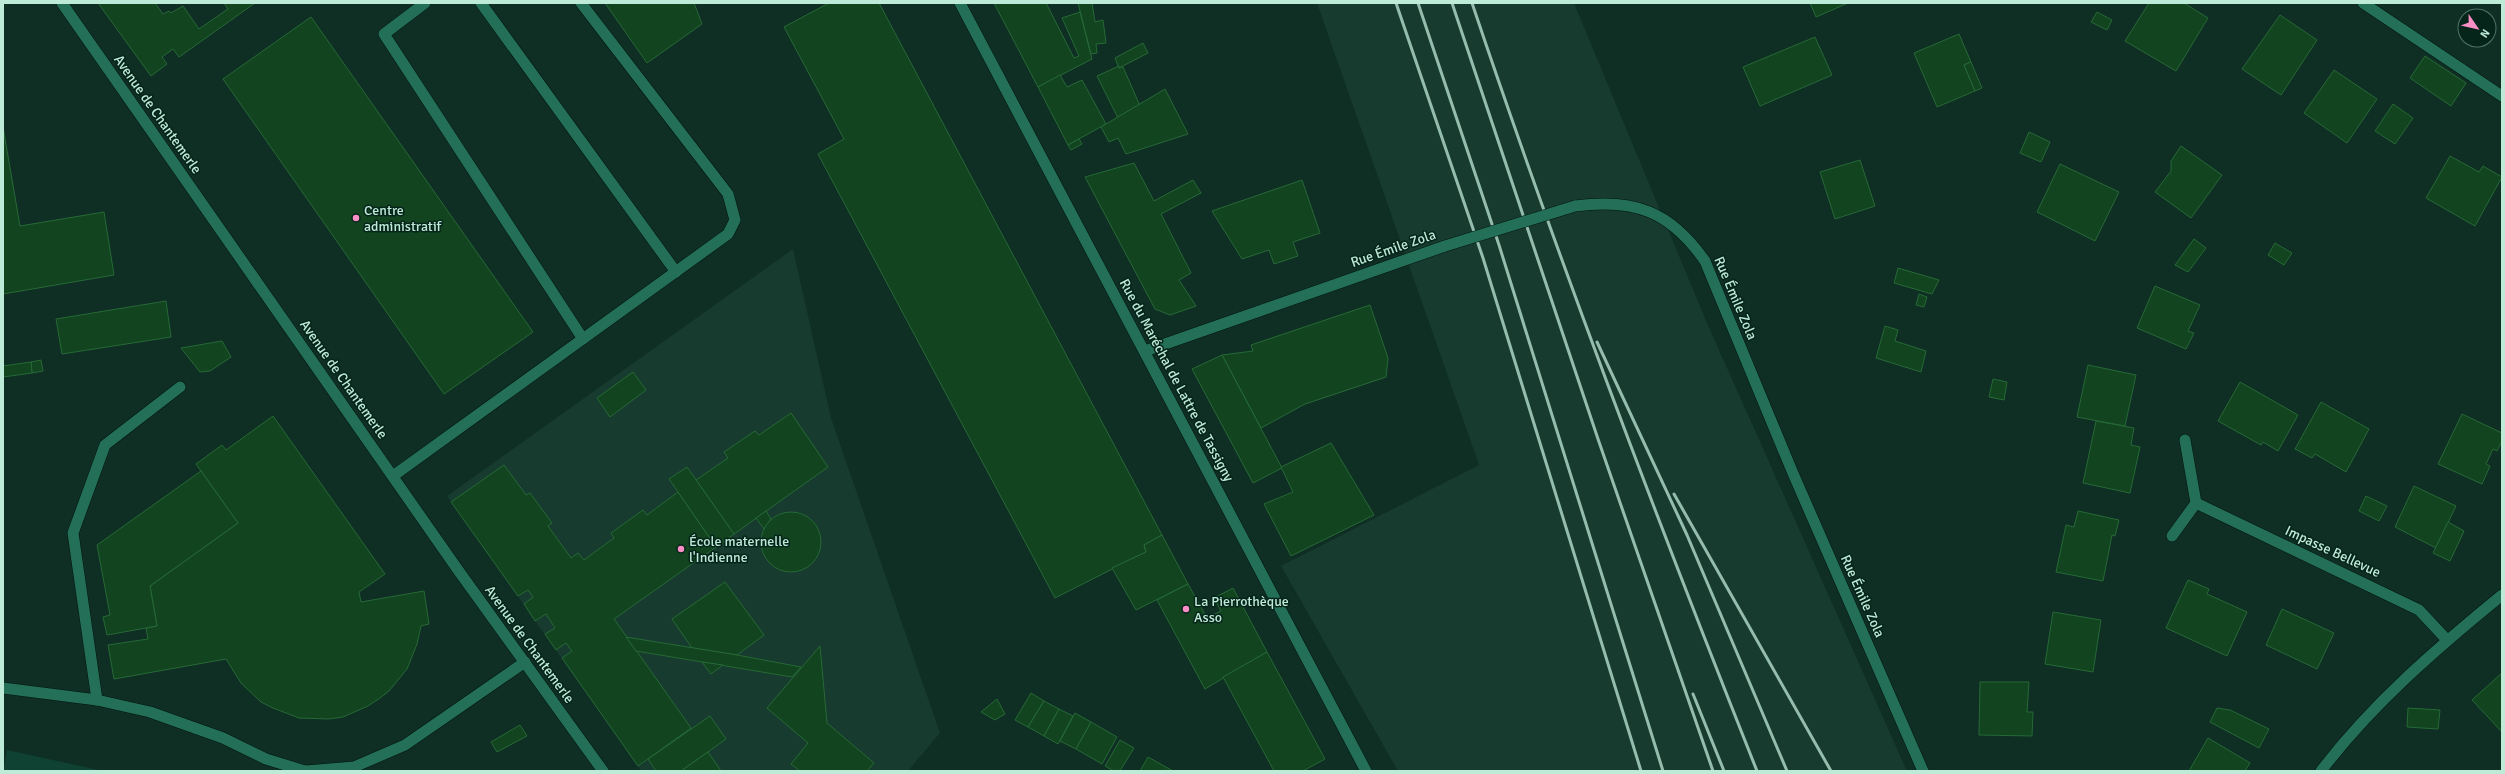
<svg xmlns="http://www.w3.org/2000/svg" width="2505" height="774" viewBox="0 0 2505 774" font-family="Signika,sans-serif">
	<rect width="100%" height="100%" fill="#0f2e24"/>
	<g fill="#173b2e">
		<path d="M1317,3h257l133,320 200,448h-509l-117,-205 198,-101z"/>
		<path d="M793,249l38,169 109,315 -32,38h-267l-194,-275z"/>
	</g>
	<path fill="#104233" d="M7,750l96,21h-100z"/>
	<g fill="#11441f" stroke="#276937">
		<path d="M98,3h57l8,11 6,-3 2,2 12,-7 16,23 29,-20 -4,-6h31l-76,54 -6,-8 -11,8 5,7 -16,12z"/>
		<path d="M605,3h89l8,21 -55,39z"/>
		<path d="M829,3h50l283,532 -18,10 2,7 -91,46 -237,-444 26,-15 -60,-112z"/>
		<path d="M994,3h52l28,55 5,-2 -17,-38 18,-6 12,47 -54,28z"/>
		<path d="M1078,3h14l3,19 8,-2 3,23 -10,1 1,9 -6,1z"/>
		<path d="M1810,3h38l-32,14z"/>
		<path d="M2149,3h35l24,15 -32,53 -51,-30z"/>
		<path d="M2097,12l15,8 -5,10 -16,-8z"/>
		<path d="M2280,15l37,25 -36,55 -39,-26z"/>
		<path d="M311,17l222,315 -89,62 -221,-315z"/>
		<path d="M1959,34l12,28 -7,3 11,26 -38,16 -23,-54z"/>
		<path d="M1815,37l17,38 -72,31 -17,-39z"/>
		<path d="M1143,43l5,10 -29,15 -4,-10z"/>
		<path d="M2425,56l41,27 -15,23 -41,-28z"/>
		<path d="M1971,62l11,26 -7,3 -11,-26z"/>
		<path d="M1119,66v2l4,-1 17,39 -22,12 -21,-42z"/>
		<path d="M2334,70l43,29 -30,44 -43,-30z"/>
		<path d="M1060,75l7,12 15,-7 24,44 -38,21 -30,-58z"/>
		<path d="M1165,89l23,45 -62,20 -8,-16 -9,4 -8,-15z"/>
		<path d="M2393,104l20,14 -18,26 -20,-13z"/>
		<path d="M3,127l17,99 84,-14 10,63 -111,19z"/>
		<path d="M2029,132l21,10 -9,20 -21,-9z"/>
		<path d="M1079,139l3,5 -11,6 -3,-5z"/>
		<path d="M2181,146l41,29 -31,43 -36,-26 16,-21v-10z"/>
		<path d="M2450,156l29,16 4,-6 19,11 -27,49 -49,-28z"/>
		<path d="M1860,160l15,46 -40,13 -15,-47z"/>
		<path d="M1134,163l20,38 39,-21 8,13 -40,21 30,59 -12,7 17,26 -26,9 -15,-6 -70,-132z"/>
		<path d="M2060,164l59,28 -24,49 -58,-29z"/>
		<path d="M1302,180l18,53 -27,9 5,14 -24,8 -5,-14 -27,9 -30,-48z"/>
		<path d="M2194,239l12,9 -18,24 -13,-7z"/>
		<path d="M2275,243l17,10 -8,12 -16,-10z"/>
		<path d="M1898,268l41,12 -7,14 -38,-11z"/>
		<path d="M2155,286l45,19 -12,26 6,2 -8,16 -49,-21z"/>
		<path d="M1919,294l8,3 -3,10 -8,-2z"/>
		<path d="M166,301l5,36 -109,17 -6,-35z"/>
		<path d="M1370,305l18,53 -2,19 -81,27 -44,24 -39,-73 31,-4 -2,-6z"/>
		<path d="M1885,326l13,4 -3,11 31,10 -5,21 -45,-14z"/>
		<path d="M222,341l9,16 -21,14 -10,1 -19,-24z"/>
		<path d="M1222,355l60,113 -29,15 -61,-114z"/>
		<path d="M41,360l2,11 -11,2 -1,-11z"/>
		<path d="M31,362l1,11 -29,4v-11z"/>
		<path d="M2088,365l48,10 -11,51 -48,-9z"/>
		<path d="M633,372l13,18 -36,27 -13,-19z"/>
		<path d="M1993,379l14,3 -3,18 -15,-3z"/>
		<path d="M2240,382l58,33 -20,36 -15,-9 -2,3 -43,-24z"/>
		<path d="M2321,402l48,27 -23,43 -31,-18 -3,4 -17,-9z"/>
		<path d="M791,413l37,54 -94,67 -38,-54 32,-22 -4,-6 31,-21 4,4z"/>
		<path d="M2462,414l40,19v8l-5,10 -4,-2 -7,15 4,2 -8,18 -44,-20z"/>
		<path d="M273,416l112,158 -26,18 2,10 63,-11 5,33 -8,2 -4,18 -10,25 -18,22 -9,7 -12,8 -25,11 -14,2 -30,-1 -26,-10 -12,-6 -20,-19 -15,-24 -112,20 -6,-34 40,-6 -2,-11 11,-2 -7,-40 88,-63 -42,-59 26,-19 4,5z"/>
		<path d="M2096,421l38,7 -3,17 9,2 -10,46 -47,-10z"/>
		<path d="M1331,443l43,72 -83,41 -27,-52 29,-12 -12,-25z"/>
		<path d="M504,465l22,30 4,-2 22,30 -4,3 23,32 7,-5 6,7 30,-22 -3,-5 32,-23 4,5 31,-23 38,55 -102,72 77,109 -53,38 -76,-108 10,-7 -6,-8 -10,7 -11,-16 10,-6 -9,-14 -11,7 -11,-17 9,-7 -5,-7 -10,6 -67,-94z"/>
		<path d="M687,467l47,67 -18,13 -47,-68z"/>
		<path d="M201,471l37,52 -88,63 7,40 -50,9 -4,-18 7,-2 -13,-70z"/>
		<path d="M2414,486l42,20 -20,42 -41,-21z"/>
		<path d="M2366,496l21,10 -8,15 -20,-10z"/>
		<path d="M766,511l5,8 -7,10 -8,-11z"/>
		<path d="M2078,511l41,9 -4,16 -3,-1 -9,46 -47,-9 10,-47 8,2z"/>
		<circle cx="791" cy="542" r="30"/>
		<path d="M2448,522l16,9 -14,30 -17,-8z"/>
		<path d="M1162,535l26,49 -52,26 -24,-42 34,-16 -2,-7z"/>
		<path d="M2188,580l21,9 -2,5 40,18 -20,44 -61,-28z"/>
		<path d="M725,582l39,53 -27,20 -45,-7 -20,-29z"/>
		<path d="M1188,584l19,34 14,-7 -7,-13 19,-10 34,64 -62,37 -48,-89z"/>
		<path d="M2282,609l52,24 -17,36 -51,-24z"/>
		<path d="M2053,612l48,8 -8,52 -48,-8z"/>
		<path d="M626,637l111,18 64,12 -9,10 -156,-26z"/>
		<path d="M820,646l7,77 47,40 -7,8h-67l-9,-7 17,-21 -41,-35z"/>
		<path d="M1267,652l58,107 -22,12h-29l-51,-94z"/>
		<path d="M702,662l21,3 -12,9z"/>
		<path d="M2502,673v59l-30,-32z"/>
		<path d="M1980,682h49l-2,30h6l-1,24 -53,-1z"/>
		<path d="M1031,693l13,8 -16,26 -13,-7z"/>
		<path d="M997,699l8,15 -10,6 -14,-8z"/>
		<path d="M1044,701l15,8 -15,27 -16,-9z"/>
		<path d="M2217,708l13,2 39,19 -10,19 -49,-26z"/>
		<path d="M2408,708l32,2 -2,19 -31,-2z"/>
		<path d="M1059,709l14,7 -15,28 -14,-8z"/>
		<path d="M1075,713l16,9 -15,27 -16,-8z"/>
		<path d="M710,716l16,23 -45,32h-25l-8,-12z"/>
		<path d="M1091,722l26,15 -15,27 -26,-15z"/>
		<path d="M520,725l7,11 -30,16 -6,-10z"/>
		<path d="M2208,738l42,25 -5,8h-56z"/>
		<path d="M1120,740l14,8 -14,23h-6l-9,-5z"/>
		<path d="M708,752l13,19h-40z"/>
		<path d="M1148,757l25,14h-33z"/>
	</g>
	<g fill="none" stroke-linecap="round" stroke-linejoin="round">
		<defs>
			<g id="service">
				<path d="M425,3l-41,31 199,305"/>
				<path d="M481,3l195,269"/>
				<path d="M393,476l335,-242 7,-14 -7,-26 -147,-191"/>
				<path d="M3,688l94,12 53,12 73,26 43,21 39,12"/>
				<path d="M97,700l-24,-167 32,-88 75,-58"/>
				<path d="M306,771l48,-4 51,-22 120,-83"/>
			</g>
			<g id="minor">
				<path d="M62,3l396,567 145,201"/>
				<path d="M2363,3l139,93"/>
				<path d="M2185,440l11,63 223,107 28,30"/>
				<path d="M2172,536l24,-33"/>
				<path d="M2321,771c51,-67 116,-123 181,-176"/>
			</g>
			<g id="tertiary">
				<path d="M1575,206c59,-8 95,5 130,55l87,210 131,300"/>
				<path d="M1145,351l300,-105"/>
			</g>
			<path id="secondary" d="M960,3l406,768"/>
		</defs>
		<use href="#service" stroke="#00160d" stroke-width="12"/>
		<use href="#minor" stroke="#00160d" stroke-width="12"/>
		<use href="#tertiary" stroke="#00160d" stroke-width="12"/>
		<use href="#secondary" stroke="#00160d" stroke-width="12"/>
		<use href="#service" stroke="#246f58" stroke-width="11"/>
		<use href="#minor" stroke="#246f58" stroke-width="11"/>
		<use href="#tertiary" stroke="#246f58" stroke-width="11"/>
		<use href="#secondary" stroke="#246f58" stroke-width="11"/>
		<g stroke="#94bdad" stroke-width="3">
			<path d="M1396,3l87,255 158,513"/>
			<path d="M1418,3l81,242 164,526"/>
			<path d="M1452,3l146,436 115,332"/>
			<path d="M1472,3c87,259 184,514 285,768"/>
			<path d="M1597,342l90,193 100,236"/>
			<path d="M1674,494l157,277"/>
			<path d="M1693,694l31,77"/>
		</g>
		<defs>
			<path id="tertiary-bridge" d="M1445,246l130,-40"/>
		</defs>
		<use href="#tertiary-bridge" stroke="#00160d" stroke-width="12" stroke-linecap="butt"/>
		<use href="#tertiary-bridge" stroke="#246f58" stroke-width="11"/>
	</g>
	<g fill="#fa8fc6" stroke="#05241a" stroke-width="1.5">
		<circle cx="356" cy="218" r="4"/>
		<circle cx="681" cy="549" r="4"/>
		<circle cx="1186" cy="609" r="4"/>
	</g>
	<g text-anchor="middle" stroke-width="3" stroke-linejoin="round" paint-order="stroke">
		<g font-size="14" fill="#beead8" stroke="#05241a">
			<text transform="translate(158 114) rotate(55)" y="5">Avenue de Chantemerle</text>
			<text transform="translate(1393 248) rotate(-19)" y="5">Rue Émile Zola</text>
			<text transform="translate(1736 298) rotate(67)" y="5">Rue Émile Zola</text>
			<text transform="translate(344 379) rotate(55)" y="5">Avenue de Chantemerle</text>
			<text transform="translate(1177 380) rotate(62)" y="5">Rue du Maréchal de Lattre de Tassigny</text>
			<text transform="translate(2333 551) rotate(25)" y="5">Impasse Bellevue</text>
			<text transform="translate(1863 596) rotate(66)" y="5">Rue Émile Zola</text>
			<text transform="translate(530 644) rotate(54)" y="5">Avenue de Chantemerle</text>
		</g>
		<g font-size="14" fill="#beead8" stroke="#05241a" text-anchor="start">
			<text x="364" y="215">Centre<tspan x="364" dy="16">administratif</tspan></text>
			<text x="689" y="546">École maternelle<tspan x="689" dy="16">l'Indienne</tspan></text>
			<text x="1194" y="606">La Pierrothèque<tspan x="1194" dy="16">Asso</tspan></text>
		</g>
	</g>
	<rect width="2505" height="774" fill="none" stroke="#beead8" stroke-width="8"/>
	<g transform="translate(2477 28) rotate(124)"><circle r="19" fill="#05241a" stroke="#4f7366"/>
	<path d="M0-3L7 15L0 10L-7 15Z" fill="#fa8fc6"/>
	<text y="-6" font-size="11" font-weight="bold" text-anchor="middle" fill="#beead8">N</text>
	</g>
</svg>
